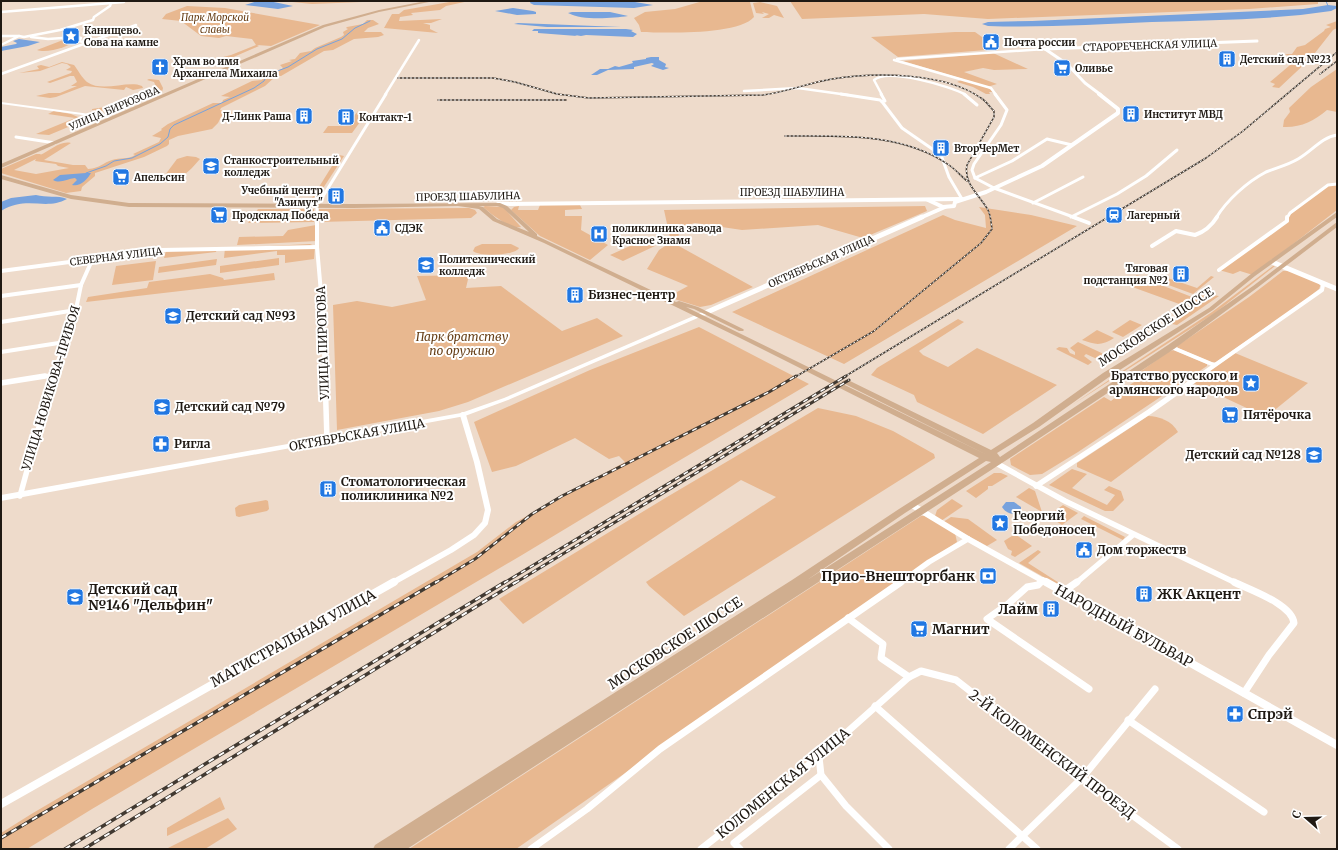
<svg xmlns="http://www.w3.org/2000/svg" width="1338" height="850" viewBox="0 0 1338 850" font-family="Merriweather,serif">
	<rect width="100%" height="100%" fill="#eedbcb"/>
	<g fill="#e8b890" fill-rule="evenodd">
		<path d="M282,1h105l-75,3z"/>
		<path d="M455,1h14l-23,5 -6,4 -29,3 2,2 -13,2 -1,4 43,-2 -11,4h-8l7,2v4l8,4 -54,-5 8,-14h7l5,-4z"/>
		<path d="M703,1h50l-3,1 4,15c-15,18 -89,16 -113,15l-2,-7 -5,-7 11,-6 30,-3z"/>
		<path d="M790,1h528v3l-69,5 -261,10 -64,-5 -122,5z"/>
		<path d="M760,2l17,4 7,12 -10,-3 -5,3h-7l7,-4 -7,-2 2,2 -8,-1 -3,-10z"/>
		<path d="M187,6l38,2 95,17 -49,21 -14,-1 2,1 -30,13 -3,-2 -7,1 12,-3 25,-10 -4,-6 -26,-3 -7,2 -18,-2 -20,-15 -19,-2 4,-5z"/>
		<path d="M367,20h6l6,4 -11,4 -4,4h17l3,3 -6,2 -24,2 -21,11 -9,1 -43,25h-5l-11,10 -44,22 -1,2 14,2 -5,3 -9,2h1l-3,6 -6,6 -34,7 -9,4v4l-2,2 -23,11 -49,16v3l-13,11 -1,4 -15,2 -65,-20v-4l35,-15h5l-1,1c10,-4 20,-15 31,-12l-27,17 29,5h12l3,4c13,-1 14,-6 24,-9 8,-3 16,0 23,-5l-2,-1 26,-12 2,-4 -9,-2 10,-6 -1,-1 7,-5 45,-21h9l1,-3 7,-3 -9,-1 31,-15 10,-1 1,-2 -2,-2 2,-1 19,-6 1,-1 -3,-3 12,-4 -3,-1 6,-1 5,-6 11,-2 4,-3 26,-11 3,-2 -1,-3 5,-3 -2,-1 1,-1 16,-3zM36,159l-1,2 21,3 2,2 11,2 -33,6 -22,-4z"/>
		<path d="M1337,21v7l-4,2 -22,28 -32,30 -7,-1 3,-3 -5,-2 26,-22 -11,-6h7l5,-7 8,-2 19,-14 1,-2 6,-2 -5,-2z"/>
		<path d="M955,32h20l24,17 -101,8 -27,-20z"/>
		<path d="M73,38l6,1c-8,7 -32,15 -42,11l26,-10z"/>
		<path d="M993,53l35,16 -34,1 -11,-2 -19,4 33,12 -10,3 6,5h-4l1,2h-4l-13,-7 -16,-5 6,-3 -60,-18z"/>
		<path d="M62,62l12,3c4,5 8,13 13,17 16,11 40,-2 55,4l1,2 -10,2 -7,-3 -2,3 -39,-4 -29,11 -6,1 -14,-2 13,-3h11l17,-7h-6l6,-4 -3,-6h-4l-20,7 -3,-1 24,-9 1,-2 -6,-1 5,-3 -4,-3 -5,-1 -22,8 -21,2 20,-4 -2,-3 4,-1 8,2z"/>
		<path d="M1337,69v43l-10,-2c-13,11 -27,18 -44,17l1,-7 6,-8 -1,-4 22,-21z"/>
		<path d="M149,79l10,1 4,8 -1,4 -36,17 -8,-2 -11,4 -15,-1v-1l33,-5 31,-14 1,-1 -3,-7 -7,-2z"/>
		<path d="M54,111l17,3 14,6 -36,15 -13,-1 39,-16 -27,-4z"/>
		<path d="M358,111h10l-16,22h-29l5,-7h18z"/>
		<path d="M339,155l5,1 -26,40 -6,2z"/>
		<path d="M187,156l9,1 4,2c-9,10 -20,25 -35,16l12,-16z"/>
		<path d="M1337,184v26l-84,65 -13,-4 -7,3 -14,-4 68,-49v-4l41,-32z"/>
		<path d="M540,205h40l2,4 -17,1v6h17l-1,14 27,15 -18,15 -50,-24 -29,-26 3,-3 5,-1 -1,4h20z"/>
		<path d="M485,206l18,1 18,20c-10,3 -30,-13 -38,-20z"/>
		<path d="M925,206l2,5 -64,27 -45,-13 -76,5 -47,-7 -15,4 -3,18 76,42 -42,18 -11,2 -32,-10 20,-11 -41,-17 12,-19 12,-8 -7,-32z"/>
		<path d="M979,207l52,8 46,11 -233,138 -112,-52 211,-97 12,5 31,8 -1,-13z"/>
		<path d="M469,208l6,2 2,3 -6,5 -152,4v-13z"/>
		<path d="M258,209h56v13l-66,1z"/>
		<path d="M316,225l1,16 -80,4 2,-8 44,-1 5,-6z"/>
		<path d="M639,239l16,7 -32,15 -13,-6 20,-9 -3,-1z"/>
		<path d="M310,244l5,2 -1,13 -29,4v-8h-8v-4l-53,7 1,-10z"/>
		<path d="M482,244h29l8,4c-5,8 -39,9 -46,3l2,-4z"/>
		<path d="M217,249l-1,3 -52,6 2,-7z"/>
		<path d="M279,258v7l-59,8v-7z"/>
		<path d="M217,259l-1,6 -58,8 1,-6z"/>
		<path d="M156,261l-3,19 -41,5 4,-19z"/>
		<path d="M1273,266h2l-60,47 -143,92 46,-31 94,-62z"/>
		<path d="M1283,271h7l31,13 -2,5 -19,15 -84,58h-5l-33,-14 -1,-2 72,-49z"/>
		<path d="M274,273l1,7 -189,22 2,-5 59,-9 2,-6 61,-8 13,4 1,2z"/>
		<path d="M1156,274l41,14 14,-12 3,1 -21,17 -30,-11 4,-3 -13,-4z"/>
		<path d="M469,275l-3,13 35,-2 61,45 35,-13 26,18 -155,66 -29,9 -102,19 -4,-125 24,-4 35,6 34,-7 -9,-24z"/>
		<path d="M1137,275l8,3 -2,2 16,6 2,-1 31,12 -10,8 -58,-21z"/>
		<path d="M1202,293l17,3 -42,29 -5,-1z"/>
		<path d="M958,319l6,3 -45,29 4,4 25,12 29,-19 80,37 -74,49 -66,-32 -3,-7 -43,-20 6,-7z"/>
		<path d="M1130,320l12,5 -19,12 -11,-5z"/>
		<path d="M699,327l110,57 -166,98 -121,73 -430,254 -65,40h-26v-16l32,-20 444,-261 39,-30 109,-60 -6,-6 -10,3 -34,-21 -59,28 -24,6 -18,-50 116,-52z"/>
		<path d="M1097,330l17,8c-13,8 -18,7 -32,2z"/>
		<path d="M1078,342l30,14 -3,3h-8l-11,-5 -2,2 8,6 -4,3 -32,-16 3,-2 8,1 3,5 5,2v-3l-5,-4z"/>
		<path d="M1174,350l33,14v2l-129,86 -36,22 -12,1 -19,-10 -1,-6 94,-62 7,4 6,-5 -5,-2 9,-7 4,1 17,-11 -5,-3 31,-22z"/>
		<path d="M1235,353l73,30 -42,34 -73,-34z"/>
		<path d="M818,408l38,8 37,15 41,23 1,4 -251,158 -35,-30 -3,-4 130,-85 -35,-17 -218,144 -24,-25 168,-102z"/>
		<path d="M1148,416c11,0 24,5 30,16l-67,50 -34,-15v-4z"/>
		<path d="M1072,469l15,5 -15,14 35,17 8,-10 -11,-5 5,-4 12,5 3,9 -11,11h-8l-56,-26z"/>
		<path d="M994,473h7l7,3 -16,10h-4v3l-12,9 -10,-7z"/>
		<path d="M1029,488l6,3 7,21 -26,-15z"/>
		<path d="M952,499l11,7 -22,15 -6,-5 2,-6z"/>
		<path d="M266,500l2,1 1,8 -2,2 -28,6 -3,-1 -1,-8 4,-3z"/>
		<path d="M1063,505l15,8 -16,12 -14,-9z"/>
		<path d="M921,516h4l30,17 2,9 -441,307h-107z"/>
		<path d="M1084,516l41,21 -2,3 -42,-21z"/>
		<path d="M951,517l17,2 29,21 -10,6 -44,-24z"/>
		<path d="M1015,534l17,12 -17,11 -4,-2 1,-4 -4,-2 -4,-8z"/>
		<path d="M1038,550l3,2 -13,11 39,25h-4l-44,-25z"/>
		<path d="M220,797l5,12 -58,27v-8z"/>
		<path d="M228,818l9,11 -32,20h-39z"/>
	</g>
	<g fill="#77a2dd">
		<path d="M258,1h11l24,5 -15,3 -33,-4z"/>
		<path d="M531,1h98l24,4 -19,3 -100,-3 -4,-2z"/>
		<path d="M1328,5l9,1v2l-6,3c-59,9 -119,9 -179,11 -55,2 -109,6 -164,4l-6,-2 6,-2 44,-1 206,-9 65,-3z"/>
		<path d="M513,8l20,3 3,1v2l-19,1 -22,-4z"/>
		<path d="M572,12h38l18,4c-15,2 -45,5 -60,-3z"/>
		<path d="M518,23l103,4h-74l-33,-3z"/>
		<path d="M534,29h92l7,1 -2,1 6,3 -4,3 -47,-2 -5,1 -6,-1 2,1 -39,-3v-2h-6z"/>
		<path d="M19,39l21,3 -12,4 -27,5v-4l15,-3 1,-1 -4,-2z"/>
		<path d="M651,57h8v3l7,4 -1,3 4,1 -6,2 -12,-4 3,-2 -2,-1 -18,4v2l-26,1 -11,5h-6l9,-6h8l7,-3 4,1 14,-4 -1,-2 14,-2v-1z"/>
		<path d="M86,173h5c-4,7 -11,14 -19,12l5,-5 -2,-2c-8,1 -15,6 -22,2l7,-5z"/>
		<path d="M36,195c10,3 22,0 31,4 -22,12 -40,-4 -66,12v-9l10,-4z"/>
		<path d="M1006,502h8l7,5v4c-6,5 -15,3 -19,-4z"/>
	</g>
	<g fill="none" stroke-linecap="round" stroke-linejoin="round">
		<g stroke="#77a2dd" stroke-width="1">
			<path d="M1326,1l2,5"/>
			<path d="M86,173l20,-7 8,-5 18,-3 28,-14 8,-7 2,-8 4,-4 80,-37 10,-7 3,-6 21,-8 29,-18 25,-10 13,-11 15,-7"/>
		</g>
		<g stroke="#fff" stroke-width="2.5">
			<path d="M1,12l123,-10"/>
			<path d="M1,36h18l-18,9"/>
			<path d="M19,36l5,1 36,-7 33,-10 1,-3 16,-11 1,-3"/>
			<path d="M31,37l17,2 29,-2 4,1 -2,3 8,2"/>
			<path d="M897,59l148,-10"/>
			<path d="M894,60l97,28 5,7"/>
			<path d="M1,74l135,-49"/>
			<path d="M744,91l54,-3 50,7"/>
			<path d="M385,95l34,-55"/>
			<path d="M882,95l-8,-15c14,-12 76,6 92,15"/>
		</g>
		<g stroke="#fff" stroke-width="3">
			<path d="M841,94l39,6 3,3 19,25 39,27 8,22 13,22"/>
			<path d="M881,94l4,7h-2"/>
			<path d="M964,94l13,11"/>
			<path d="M995,94l12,16 -6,15 -27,39 -2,6 3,8 19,10 82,30"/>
			<path d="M16,137l39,6"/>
			<path d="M975,178l37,-17 35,-22 25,6"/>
			<path d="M1033,203l50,-26"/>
			<path d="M1071,217l46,-23 29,-18 31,-26"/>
			<path d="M317,218v-12l69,-112"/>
			<path d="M1216,218c11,-18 31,-36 50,-46 10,-4 22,-7 32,-13 13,-7 24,-22 39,-24"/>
			<path d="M1287,218l3,-5 38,-28 9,-1"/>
		</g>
		<g stroke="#fff" stroke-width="4">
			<path d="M317,217v30l5,57 3,73"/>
			<path d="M1073,217l16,6"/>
			<path d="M1152,246l24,-15 19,4c9,-3 17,-10 22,-18"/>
			<path d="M1219,270l68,-49v-4"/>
			<path d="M1,271l160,-21 156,-3"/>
			<path d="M1,296l80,-11"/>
			<path d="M1,322l75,-12"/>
			<path d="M1171,347l43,18"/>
			<path d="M1,352l64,-10"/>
			<path d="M39,377l14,-2"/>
			<path d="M52,377l22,-58 7,-34 12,-27"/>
			<path d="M1198,377l124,-87 1,-5 -3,-3"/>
		</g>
		<g stroke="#fff" stroke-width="5.5">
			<path d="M325,376l2,64"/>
			<path d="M1,383l44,-7"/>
			<path d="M996,463l69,38 171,82"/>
			<path d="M1036,486l113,-74 51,-36"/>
			<path d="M20,496l33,-120"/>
			<path d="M900,583l29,-21 39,-23"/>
			<path d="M1040,583l3,-3"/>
			<path d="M1076,583l57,-48"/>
		</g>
		<g stroke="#fff" stroke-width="7">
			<path d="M1041,582l-3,3 -11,2 -19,17 -21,15 102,70"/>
			<path d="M1234,582c16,8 58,22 60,41l-25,32 -25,38"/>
			<path d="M1064,591l13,-9"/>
			<path d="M848,618l35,26 -2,14 28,19"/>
			<path d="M875,706l162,143"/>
			<path d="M1128,720l136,92"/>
			<path d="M819,757l2,18 25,31 43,43"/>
			<path d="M531,849l56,-40 73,-60 241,-167"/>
			<path d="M701,849l118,-92 90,-80 12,-6 35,9 126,98 96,71"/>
			<path d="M740,849l-6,-6 87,-68"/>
			<path d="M1009,849l73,-71 73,-89"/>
		</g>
		<g stroke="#fff" stroke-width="3">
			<path d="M1045,49l212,-8"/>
			<path d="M1045,49l22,15 18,19 16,12"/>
		</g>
		<g stroke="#fff" stroke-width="4">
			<path d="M928,200l15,7 11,-1 1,-4 31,-10 56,-26 76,-53v-4l-19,-15"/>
			<path d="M498,204l464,-5"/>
			<path d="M920,218l25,-11"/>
		</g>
		<g stroke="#fff" stroke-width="5">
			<path d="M1272,262l65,27"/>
			<path d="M705,313l217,-96"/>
		</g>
		<g stroke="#fff" stroke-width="6">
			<path d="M912,505l56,34 79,44"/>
			<path d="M392,583l59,-33 23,-15 11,-12 3,-13 -11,-48 -14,-47"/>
		</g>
		<g stroke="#fff" stroke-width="8">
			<path d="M1046,582l291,163"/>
			<path d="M1,804l393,-222"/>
		</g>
		<g fill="#fff" fill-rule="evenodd">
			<path d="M1,102l111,15 2,1 -2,1 -111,-15z"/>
			<path d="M705,311l2,1v2l-199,86 -43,16 -464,85v-6l460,-82 43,-15z"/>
		</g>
		<g fill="#d0ae8f" fill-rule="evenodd">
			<path d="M426,1h8l-55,11 -54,15 -324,141v-4l322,-139 56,-15z"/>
			<path d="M1,175l70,20 58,8 224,1 147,-1 7,3 30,28v2l139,66 3,-1 19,6 45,22 1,1 -1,1h-4l-45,-22 -8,-2 299,147 -144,-72 4,-2h3l143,70 42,-27 70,-50 106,-65 42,-34 86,-62v5l-82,59 -42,34 -104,67 -70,50 -42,26 3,4 168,-112 85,-59 84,-64v5l-80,61 -83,61 -169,112 -598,388h-34l2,-4 417,-265 107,-71 80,-51 -239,-120 -196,-95 -51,-22 -14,-12 -21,-3 -105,2 -224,-1 -58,-8 -70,-20zM479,206h18l6,2 26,24 -32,-13 -14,-12zM986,461l5,1 -184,118 98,-67z"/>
		</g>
		<defs>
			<g id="rail-far2">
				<path d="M1320,74l17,-13"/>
				<path d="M398,78h95l22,4 42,12 32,4 174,-3c24,-3 45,-12 69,-16 43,-7 112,-7 149,19 5,3 9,9 13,13v6l-27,48c-4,19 13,30 21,45 3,6 3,13 4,19l-11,14 -107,88 -79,46"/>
				<path d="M438,100h128"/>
				<path d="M785,136c54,0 117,-4 164,29 6,4 12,11 18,16"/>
				<path d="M844,377l362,-219 37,-27 94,-79"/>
			</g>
			<g id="rail-far1">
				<path d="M435,583l40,-24 57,-45 30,-18 207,-104 27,-16"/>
				<path d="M504,583l342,-207"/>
				<path d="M515,583l334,-203"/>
			</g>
			<g id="rail">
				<path d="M1,838l435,-256"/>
				<path d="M65,849l440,-267"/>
				<path d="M84,849l432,-267"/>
			</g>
		</defs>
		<use href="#rail-far2" stroke="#413931" stroke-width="1.5"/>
		<use href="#rail-far1" stroke="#413931" stroke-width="3"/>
		<use href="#rail" stroke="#413931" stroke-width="3.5"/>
		<use href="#rail-far2" stroke="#fff" stroke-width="1" stroke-dasharray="2" stroke-linecap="butt"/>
		<use href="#rail-far1" stroke="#fff" stroke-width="1.5" stroke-dasharray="5" stroke-linecap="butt"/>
		<use href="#rail" stroke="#fff" stroke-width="2" stroke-dasharray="6" stroke-linecap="butt"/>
	</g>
	<defs>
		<symbol id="sight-square" viewBox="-11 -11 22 22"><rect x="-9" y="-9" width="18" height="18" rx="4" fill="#2177e2" stroke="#fff"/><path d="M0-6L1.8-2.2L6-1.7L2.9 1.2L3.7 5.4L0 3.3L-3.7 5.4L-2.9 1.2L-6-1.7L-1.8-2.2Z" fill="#fff"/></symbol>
		<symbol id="civic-square" viewBox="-11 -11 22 22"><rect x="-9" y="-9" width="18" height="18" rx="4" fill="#2177e2" stroke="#fff"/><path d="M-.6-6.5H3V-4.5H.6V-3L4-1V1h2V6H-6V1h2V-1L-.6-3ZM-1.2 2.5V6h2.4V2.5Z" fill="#fff"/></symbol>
		<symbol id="building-square" viewBox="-11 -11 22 22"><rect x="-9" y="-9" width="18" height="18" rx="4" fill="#2177e2" stroke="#fff"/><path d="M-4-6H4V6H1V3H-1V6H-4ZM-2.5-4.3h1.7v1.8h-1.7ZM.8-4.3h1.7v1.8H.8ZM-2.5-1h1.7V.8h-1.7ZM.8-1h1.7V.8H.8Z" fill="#fff"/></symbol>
		<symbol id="church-square" viewBox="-11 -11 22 22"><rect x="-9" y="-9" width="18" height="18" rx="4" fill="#2177e2" stroke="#fff"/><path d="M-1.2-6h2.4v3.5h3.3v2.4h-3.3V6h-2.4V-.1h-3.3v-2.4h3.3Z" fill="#fff"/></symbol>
		<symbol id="supermarket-square" viewBox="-11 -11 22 22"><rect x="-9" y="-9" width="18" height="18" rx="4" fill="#2177e2" stroke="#fff"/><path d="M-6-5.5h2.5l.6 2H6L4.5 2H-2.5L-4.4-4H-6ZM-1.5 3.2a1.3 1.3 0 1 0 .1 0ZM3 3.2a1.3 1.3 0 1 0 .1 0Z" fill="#fff"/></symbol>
		<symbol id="university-square" viewBox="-11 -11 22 22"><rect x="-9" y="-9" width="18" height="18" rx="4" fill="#2177e2" stroke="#fff"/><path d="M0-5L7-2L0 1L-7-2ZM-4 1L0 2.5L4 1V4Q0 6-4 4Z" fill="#fff"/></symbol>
		<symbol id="station-square" viewBox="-11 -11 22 22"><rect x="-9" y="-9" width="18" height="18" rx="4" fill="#2177e2" stroke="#fff"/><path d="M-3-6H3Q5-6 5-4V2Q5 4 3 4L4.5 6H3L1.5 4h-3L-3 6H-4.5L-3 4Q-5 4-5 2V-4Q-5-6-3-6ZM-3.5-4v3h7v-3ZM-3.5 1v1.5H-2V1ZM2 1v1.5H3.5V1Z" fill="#fff"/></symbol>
		<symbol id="hospital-square" viewBox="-11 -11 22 22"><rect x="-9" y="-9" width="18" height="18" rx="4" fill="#2177e2" stroke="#fff"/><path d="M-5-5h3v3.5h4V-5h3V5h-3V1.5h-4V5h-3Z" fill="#fff"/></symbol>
		<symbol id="school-square" viewBox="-11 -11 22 22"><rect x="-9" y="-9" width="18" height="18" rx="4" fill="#2177e2" stroke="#fff"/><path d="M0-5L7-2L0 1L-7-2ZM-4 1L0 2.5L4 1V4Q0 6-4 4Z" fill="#fff"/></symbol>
		<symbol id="pharmacy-square" viewBox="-11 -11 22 22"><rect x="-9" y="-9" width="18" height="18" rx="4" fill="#2177e2" stroke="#fff"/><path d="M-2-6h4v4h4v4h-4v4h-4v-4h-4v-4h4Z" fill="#fff"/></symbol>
		<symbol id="bank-square" viewBox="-11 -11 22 22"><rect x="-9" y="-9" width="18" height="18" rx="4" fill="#2177e2" stroke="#fff"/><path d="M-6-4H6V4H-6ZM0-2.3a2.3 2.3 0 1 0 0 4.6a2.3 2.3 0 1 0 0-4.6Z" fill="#fff"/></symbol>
	</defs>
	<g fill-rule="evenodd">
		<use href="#sight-square" x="61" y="26" width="20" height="20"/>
		<use href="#civic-square" x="981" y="32" width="20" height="20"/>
		<use href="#building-square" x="1217" y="49" width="20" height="20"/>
		<use href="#church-square" x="150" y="57" width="20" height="20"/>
		<use href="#supermarket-square" x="1052" y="58" width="20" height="20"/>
		<use href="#building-square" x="1121" y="104" width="20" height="20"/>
		<use href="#building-square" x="294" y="106" width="20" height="20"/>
		<use href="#building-square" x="336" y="107" width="20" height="20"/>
		<use href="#building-square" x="931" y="138" width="20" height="20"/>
		<use href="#university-square" x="201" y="156" width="20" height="20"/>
		<use href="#supermarket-square" x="111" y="167" width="20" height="20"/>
		<use href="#building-square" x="326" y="186" width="20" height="20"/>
		<use href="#supermarket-square" x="209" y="205" width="20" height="20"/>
		<use href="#station-square" x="1104" y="205" width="20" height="20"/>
		<use href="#civic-square" x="372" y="218" width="20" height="20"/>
		<use href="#hospital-square" x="589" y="224" width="20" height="20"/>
		<use href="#university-square" x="416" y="255" width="20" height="20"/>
		<use href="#building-square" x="1171" y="264" width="20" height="20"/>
		<use href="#building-square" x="565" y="285" width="20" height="20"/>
		<use href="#school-square" x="163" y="306" width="20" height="20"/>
		<use href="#sight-square" x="1241" y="373" width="20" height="20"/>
		<use href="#school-square" x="152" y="397" width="20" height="20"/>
		<use href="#supermarket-square" x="1220" y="405" width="20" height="20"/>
		<use href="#pharmacy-square" x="151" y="434" width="20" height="20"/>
		<use href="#school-square" x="1304" y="445" width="20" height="20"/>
		<use href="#building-square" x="318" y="479" width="20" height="20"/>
		<use href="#sight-square" x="990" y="513" width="20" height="20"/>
		<use href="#civic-square" x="1074" y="540" width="20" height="20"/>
		<use href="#bank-square" x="978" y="566" width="20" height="20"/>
		<use href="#building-square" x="1134" y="584" width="20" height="20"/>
		<use href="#school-square" x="65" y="587" width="20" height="20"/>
		<use href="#building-square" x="1041" y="599" width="20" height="20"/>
		<use href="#supermarket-square" x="909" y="619" width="20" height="20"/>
		<use href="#pharmacy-square" x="1225" y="704" width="20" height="20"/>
	</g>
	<g text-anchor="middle" stroke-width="4" stroke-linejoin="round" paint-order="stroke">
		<g font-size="10" font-style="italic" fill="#673f17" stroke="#fff">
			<text x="215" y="21">Парк Морской<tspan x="215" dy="12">славы</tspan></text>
		</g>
		<g font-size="10" font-weight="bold" fill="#1f1913" stroke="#fff" text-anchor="start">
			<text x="84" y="34">Канищево.<tspan x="84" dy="12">Сова на камне</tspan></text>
			<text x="1004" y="46">Почта россии</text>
			<text x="1240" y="63">Детский сад №23</text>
			<text x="173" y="65">Храм во имя<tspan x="173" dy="12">Архангела Михаила</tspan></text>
			<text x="1075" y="72">Оливье</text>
			<text x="1144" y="118">Институт МВД</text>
			<text x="291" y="120" text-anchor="end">Д-Линк Раша</text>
			<text x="359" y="121">Контакт-1</text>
			<text x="954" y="152">ВторЧерМет</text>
			<text x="224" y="164">Станкостроительный<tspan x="224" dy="12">колледж</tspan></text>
			<text x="134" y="181">Апельсин</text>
			<text x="323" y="194" text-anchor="end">Учебный центр<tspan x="323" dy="12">"Азимут"</tspan></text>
			<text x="232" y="219">Продсклад Победа</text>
			<text x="1127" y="219">Лагерный</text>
			<text x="395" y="232">СДЭК</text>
			<text x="612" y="232">поликлиника завода<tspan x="612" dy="12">Красное Знамя</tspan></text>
			<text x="439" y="263">Политехнический<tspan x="439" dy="12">колледж</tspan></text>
			<text x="1168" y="272" text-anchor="end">Тяговая<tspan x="1168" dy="12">подстанция №2</tspan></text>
		</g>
		<g font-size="10" fill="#1f1913" stroke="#fff">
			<text transform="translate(1150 45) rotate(-2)" y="4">СТАРОРЕЧЕНСКАЯ УЛИЦА</text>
			<text transform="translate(114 108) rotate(-23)" y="4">УЛИЦА БИРЮЗОВА</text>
			<text x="792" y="196">ПРОЕЗД ШАБУЛИНА</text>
			<text transform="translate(468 196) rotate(-1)" y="4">ПРОЕЗД ШАБУЛИНА</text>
			<text transform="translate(116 256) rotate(-7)" y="4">СЕВЕРНАЯ УЛИЦА</text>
			<text transform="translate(821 261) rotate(-24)" y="4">ОКТЯБРЬСКАЯ УЛИЦА</text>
		</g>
		<g font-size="12" font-weight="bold" fill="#1f1913" stroke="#fff" text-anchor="start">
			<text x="588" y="299">Бизнес-центр</text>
			<text x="186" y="320">Детский сад №93</text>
			<text x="1238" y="380" text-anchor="end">Братство русского и<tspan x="1238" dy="14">армянского народов</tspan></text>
			<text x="175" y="411">Детский сад №79</text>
			<text x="1243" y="419">Пятёрочка</text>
			<text x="174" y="448">Ригла</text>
			<text x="1301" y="459" text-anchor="end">Детский сад №128</text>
			<text x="341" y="486">Стоматологическая<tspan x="341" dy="14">поликлиника №2</tspan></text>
			<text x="1013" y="520">Георгий<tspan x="1013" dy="14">Победоносец</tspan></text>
			<text x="1097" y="554">Дом торжеств</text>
		</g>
		<g font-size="12" fill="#1f1913" stroke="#fff">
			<text transform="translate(1156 327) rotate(-33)" y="4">МОСКОВСКОЕ ШОССЕ</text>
			<text transform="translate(323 343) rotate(-92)" y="4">УЛИЦА ПИРОГОВА</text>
			<text transform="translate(51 388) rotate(-73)" y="4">УЛИЦА НОВИКОВА-ПРИБОЯ</text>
			<text transform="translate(357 435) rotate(-10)" y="4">ОКТЯБРЬСКАЯ УЛИЦА</text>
		</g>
		<g font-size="12" font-style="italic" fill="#673f17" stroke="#fff">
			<text x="462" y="341">Парк братству<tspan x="462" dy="14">по оружию</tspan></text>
		</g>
		<g font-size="14" font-weight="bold" fill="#1f1913" stroke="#fff" text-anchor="start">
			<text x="975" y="581" text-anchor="end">Прио-Внешторгбанк</text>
			<text x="88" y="594">Детский сад<tspan x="88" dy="16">№146 "Дельфин"</tspan></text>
			<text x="1157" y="599">ЖК Акцент</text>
			<text x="1038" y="614" text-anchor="end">Лайм</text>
			<text x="932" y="634">Магнит</text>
			<text x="1248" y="719">Спрэй</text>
		</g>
		<g font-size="14" fill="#1f1913" stroke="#fff">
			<text transform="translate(1124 626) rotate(29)" y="5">НАРОДНЫЙ БУЛЬВАР</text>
			<text transform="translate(293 638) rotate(-29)" y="5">МАГИСТРАЛЬНАЯ УЛИЦА</text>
			<text transform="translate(675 643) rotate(-33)" y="5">МОСКОВСКОЕ ШОССЕ</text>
			<text transform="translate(1052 754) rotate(37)" y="5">2-Й КОЛОМЕНСКИЙ ПРОЕЗД</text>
			<text transform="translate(783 783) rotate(-39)" y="5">КОЛОМЕНСКАЯ УЛИЦА</text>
		</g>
	</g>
	<rect width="1338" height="850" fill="none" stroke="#1f1913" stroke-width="4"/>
	<g transform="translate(1306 818) rotate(290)" stroke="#ffffff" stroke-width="3" paint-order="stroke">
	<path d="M0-3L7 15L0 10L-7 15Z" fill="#1f1913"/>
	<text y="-6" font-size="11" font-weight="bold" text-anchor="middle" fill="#1f1913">С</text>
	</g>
</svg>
